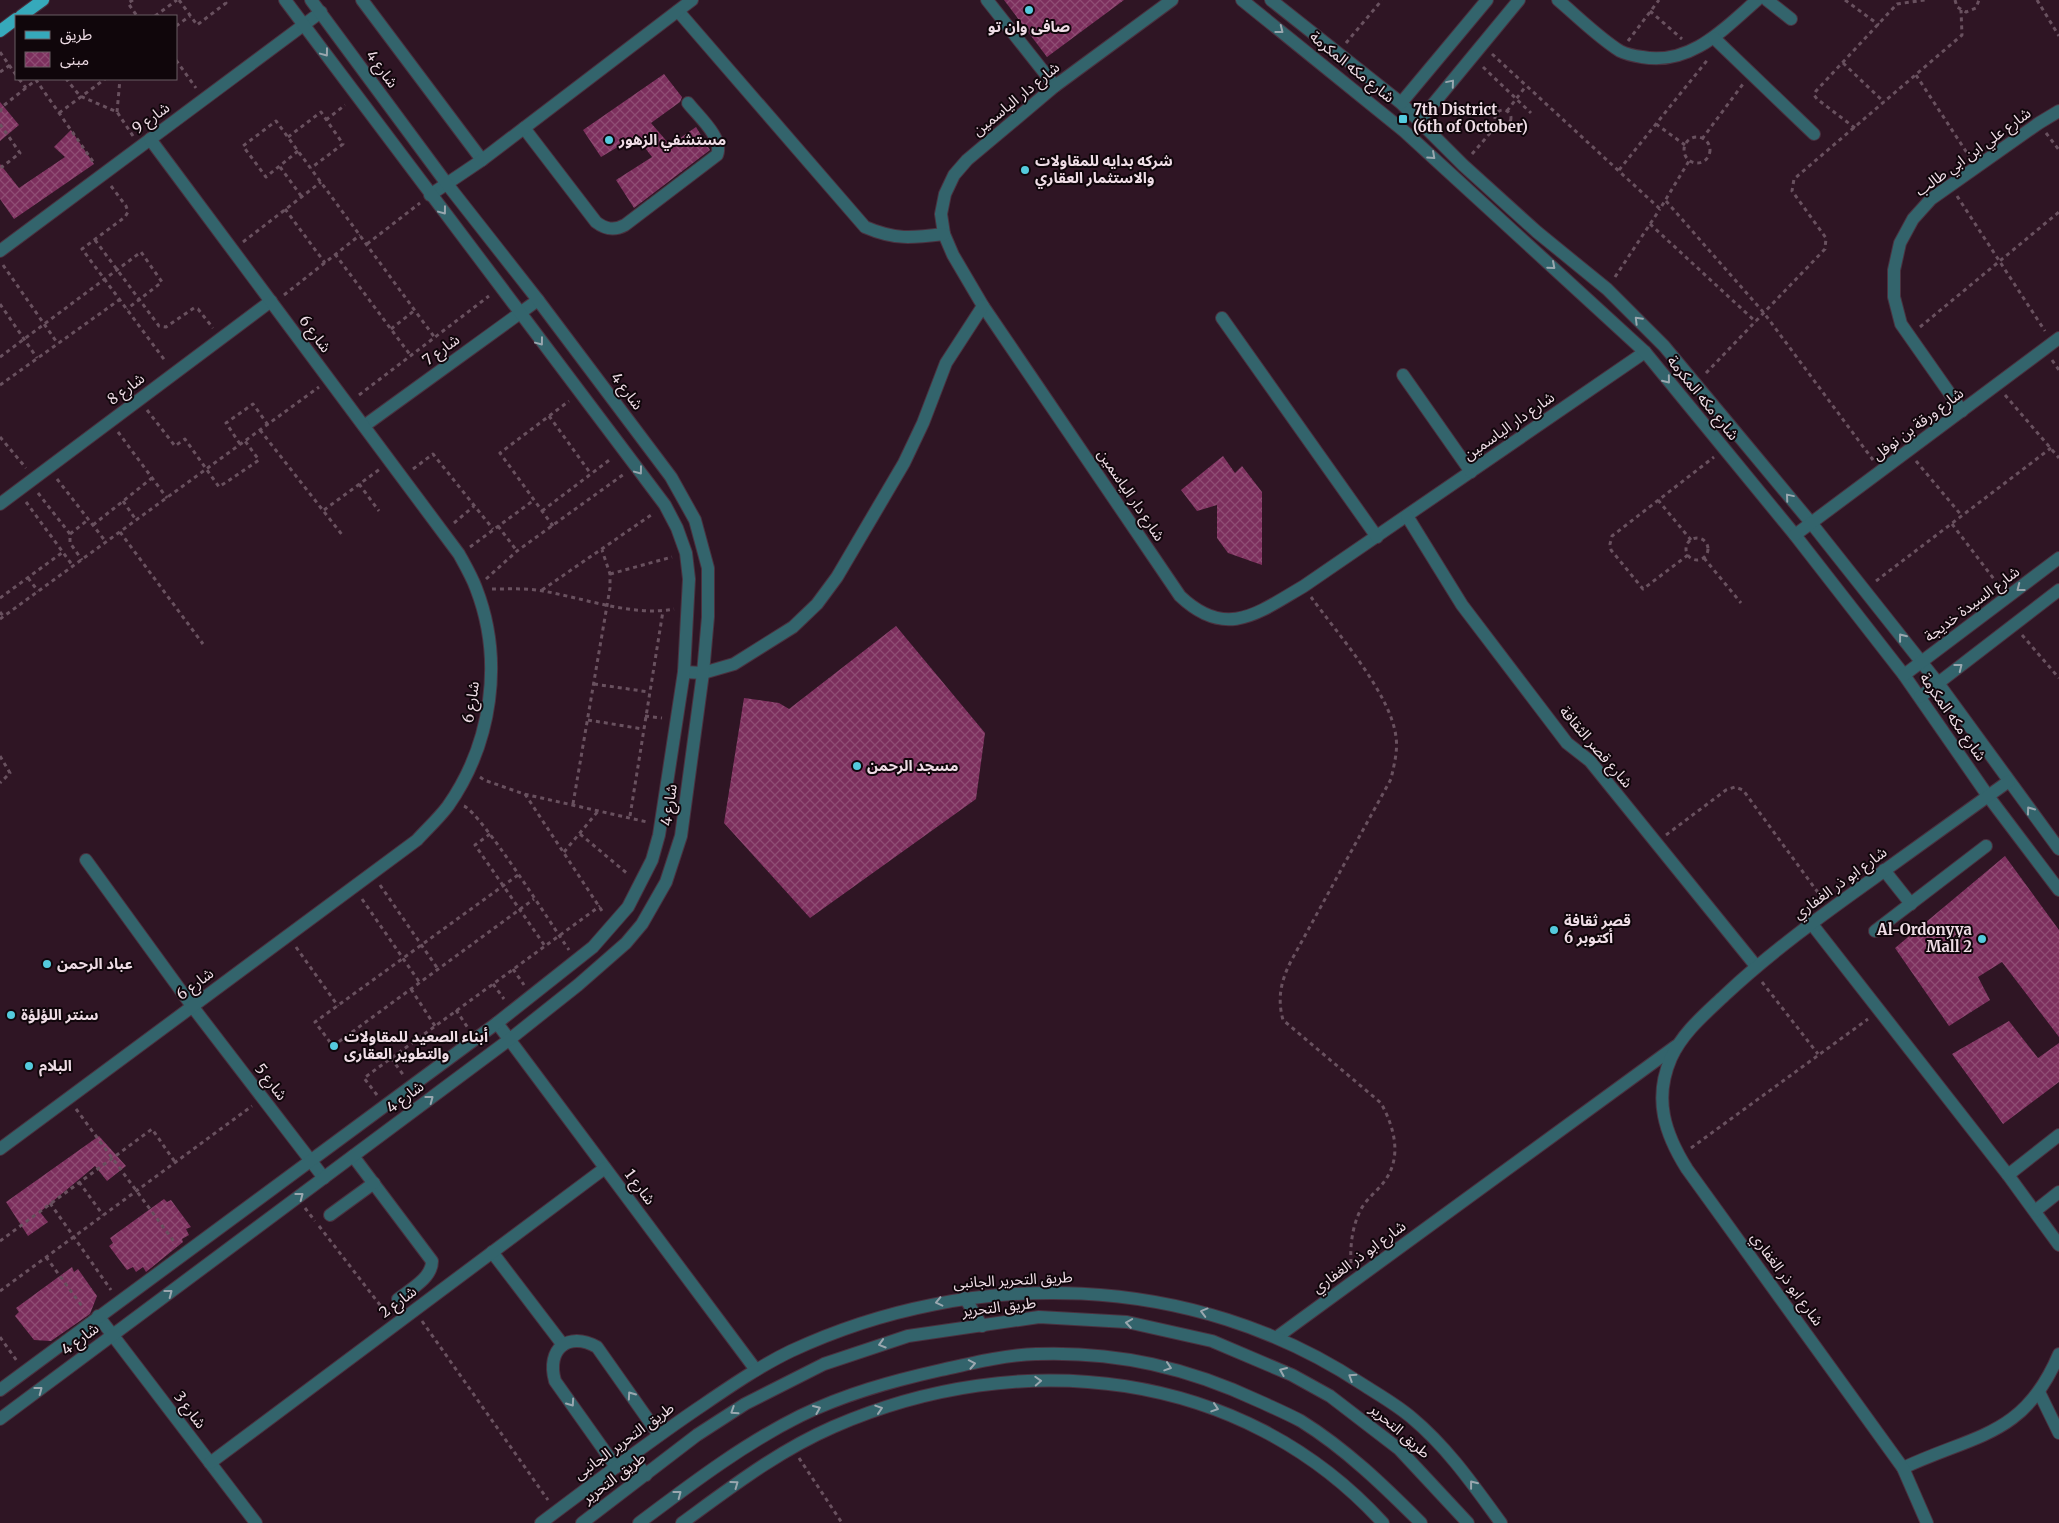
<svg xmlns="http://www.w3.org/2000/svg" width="2059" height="1523" viewBox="0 0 2059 1523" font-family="Merriweather,'Noto Sans Arabic',serif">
	<defs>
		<pattern id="building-cross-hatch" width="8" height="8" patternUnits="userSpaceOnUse" patternTransform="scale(1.25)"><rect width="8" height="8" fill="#7c2f5d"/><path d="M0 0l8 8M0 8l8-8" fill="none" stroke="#8f4d74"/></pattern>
	</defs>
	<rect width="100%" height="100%" fill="#2f1524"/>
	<g fill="url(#building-cross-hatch)">
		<path d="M1004,0h120l-77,57z"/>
		<path d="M664,74l18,23 -2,5 -29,21 19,22 26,-18 14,23 -76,58 -18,-28 36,-23 -16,-21 -35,21 -18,-27z"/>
		<path d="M0,102l19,23 -19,16z"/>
		<path d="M71,130l23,34 -80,55 -14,-20v-35l19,24 46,-31 -11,-10z"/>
		<path d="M1223,456l12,17 7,-7 20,26v73l-34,-12 -11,-15v-33l-20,6 -16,-21z"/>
		<path d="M896,626l89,107 -9,66 -166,119 -86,-95 20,-125 35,5 10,6z"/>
		<path d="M2005,856l54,74v107l-57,-75 -24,15 12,23 -41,26 -54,-78z"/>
		<path d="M2009,1021l29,37 21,-15v39l-56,42 -51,-70z"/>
		<path d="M99,1136l27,30 -19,15 -12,-15 -55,46 8,10 -20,14 -22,-34z"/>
		<path d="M164,1199l3,3 4,-2 20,27 -5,2 3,6 -7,4 1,3 -37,30 -3,-5 -7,5 -3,-5 -6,3 -18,-24 4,-3 -3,-5z"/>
		<path d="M72,1267l2,5 4,-3 19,27 -7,18 -39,27 -17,-1 -19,-24 4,-4 -3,-4z"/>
	</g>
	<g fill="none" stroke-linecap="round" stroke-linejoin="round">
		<defs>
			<g id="minor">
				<path d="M362,0l120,160"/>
				<path d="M987,0l68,86"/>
				<path d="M1172,0l-117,86 -88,74 -13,15 -9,19 -4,20 3,20 9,21 30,51 197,290c46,44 78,17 124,-10l341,-234"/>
				<path d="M1242,0l162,131 241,221 150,183 109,140 84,121 71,94"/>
				<path d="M1271,0l130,103 62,62 74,67 70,57 57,57 148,178 126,159 121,166"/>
				<path d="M1558,0c19,16 41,38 62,51 6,3 15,5 22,6 48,9 82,-28 115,-57"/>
				<path d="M1767,0l24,19"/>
				<path d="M678,11l187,216c30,13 47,11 79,7"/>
				<path d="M1714,38l100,96"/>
				<path d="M1401,103l86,-103"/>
				<path d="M1420,120l99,-120"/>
				<path d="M524,128l72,94c9,7 18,9 29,3l92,-70c7,-17 -19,-39 -29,-52"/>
				<path d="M430,195l52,-35 210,-160"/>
				<path d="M0,251l321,-239"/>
				<path d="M1222,318l155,219"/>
				<path d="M1403,375l68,97"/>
				<path d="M1962,411l-61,-87 -7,-27v-27l6,-27 13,-24 18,-20 108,-76 20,-12"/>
				<path d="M364,426l174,-126"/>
				<path d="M0,504l271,-203"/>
				<path d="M1407,516l55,89 105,138 23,18 166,205"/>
				<path d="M1795,535l264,-197"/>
				<path d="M684,672l19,1 31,-9 59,-37 24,-23 20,-27 67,-114 19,-40 23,-60 37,-57"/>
				<path d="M1904,675l155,-117"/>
				<path d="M1920,697l139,-107"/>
				<path d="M86,860l106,146 132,172"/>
				<path d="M1884,870l27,34"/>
				<path d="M1811,923l197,252 51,70"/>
				<path d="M1875,931l111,-85"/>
				<path d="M497,1023l259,347"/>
				<path d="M0,1149l417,-309c10,-11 22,-22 31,-34 44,-63 56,-146 28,-218 -4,-11 -11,-23 -17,-34l-309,-415"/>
				<path d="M353,1156l79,105c0,17 -21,28 -34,38"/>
				<path d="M2008,1175l51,-40"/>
				<path d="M2035,1211l24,-19"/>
				<path d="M330,1215l44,-32"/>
				<path d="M492,1252l71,93"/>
				<path d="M965,1298l17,28"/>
				<path d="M98,1316l158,207"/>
				<path d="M1277,1337l399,-291"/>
				<path d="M0,1390l497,-367 96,-76 35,-40 24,-47 7,-25 25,-163 5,-93 -3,-26 -9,-25 -12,-23 -380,-505"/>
				<path d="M2039,1392l20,41"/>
				<path d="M0,1419l510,-380 68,-54 48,-42 16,-19 24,-42 15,-46 22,-163 5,-56v-49l-13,-48 -24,-43 -133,-177 -91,-116 -136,-184"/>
				<path d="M631,1456l15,19"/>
				<path d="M210,1463l395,-295"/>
				<path d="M616,1467l-61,-86c-9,-32 13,-50 42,-34l62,88"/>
				<path d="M1903,1468c72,-34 121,-31 156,-114"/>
				<path d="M541,1523c52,-39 103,-78 156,-114 31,-21 61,-42 94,-58 182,-85 402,-79 571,33 17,11 35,21 50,34 36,30 62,68 89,105"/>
				<path d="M582,1523l115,-88 48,-31 79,-40 84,-28 131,-19 88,5 85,19 80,34 38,21 69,53 69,74"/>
				<path d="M639,1523c52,-39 103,-78 161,-107 45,-22 92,-35 141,-46 31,-7 64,-15 95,-16 81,-3 153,14 225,48 13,6 27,12 40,19 45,28 83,65 120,102"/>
				<path d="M682,1523c48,-35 96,-72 151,-96 187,-82 409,-59 550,96"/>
				<path d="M1927,1523l-24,-55 -216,-299c-22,-35 -34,-70 -16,-111 12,-26 33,-43 54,-63 46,-43 97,-80 149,-117 45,-32 90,-65 135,-97"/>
			</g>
			<g id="major">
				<path d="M21,16l22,-16"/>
				<path d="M0,31l16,-12"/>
			</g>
		</defs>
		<use href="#minor" stroke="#4a313f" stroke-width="14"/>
		<use href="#major" stroke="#4a313f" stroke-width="14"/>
		<g stroke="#69515f" stroke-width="3" stroke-dasharray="4 4" stroke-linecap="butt">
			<path d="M133,0l-5,3 9,13"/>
			<path d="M179,0l18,25 29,-22 -2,-3"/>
			<path d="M1845,0l34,25"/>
			<path d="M1955,0l2,7 9,5 10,-4 3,-8"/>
			<path d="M2037,0l22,36"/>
			<path d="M1650,11l32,28"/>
			<path d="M155,16l22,-16"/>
			<path d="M176,26l14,-10"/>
			<path d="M1628,41l31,-41"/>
			<path d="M1346,43l36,-43"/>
			<path d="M0,52l16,23"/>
			<path d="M1492,54l168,155 29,-48"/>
			<path d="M176,60l20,28"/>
			<path d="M1843,63l41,39"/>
			<path d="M1483,67l48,46"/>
			<path d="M0,72l10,-7"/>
			<path d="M1916,75l53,81"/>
			<path d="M19,79l7,9"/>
			<path d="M69,79l-2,1 13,16 37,16 16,24"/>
			<circle cx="1503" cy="118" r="8"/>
			<path d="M1507,111l19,-25"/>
			<path d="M0,112l3,-6 33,-26 58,83"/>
			<path d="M117,112l3,-33"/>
			<path d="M59,113l46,-34"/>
			<path d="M326,120l19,-15"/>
			<path d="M0,124l20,29 -18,14 -2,-2"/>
			<path d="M1656,124l29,21"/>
			<path d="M1855,128l-38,-29 -3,-4 2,-4 81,-87 28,-4"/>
			<path d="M2046,133l13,17"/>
			<path d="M288,137l33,-25 22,32 -32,24"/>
			<circle cx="1697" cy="150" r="13"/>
			<path d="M1702,139l41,-55"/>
			<path d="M298,151l-32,26 -23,-31 33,-25 22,30 137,187"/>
			<path d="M1472,154l26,-30"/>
			<path d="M280,167l22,30"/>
			<path d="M1619,170l90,-112"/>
			<path d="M111,186l15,20 2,6 -3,5 -43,32 84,113"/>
			<path d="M1957,196l88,135"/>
			<path d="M1666,201l98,112 109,147"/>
			<path d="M285,209l40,54"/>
			<path d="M1650,224l106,98"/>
			<path d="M95,240l64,86 7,1 28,-19 4,1 15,19"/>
			<path d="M243,242l78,-60"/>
			<path d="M367,244l53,-41"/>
			<path d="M335,254l76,102"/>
			<path d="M3,265l55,79"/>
			<path d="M1615,277l45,-68"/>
			<path d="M284,295l76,-60"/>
			<path d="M0,304l37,54"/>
			<path d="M1920,327l139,-115"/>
			<path d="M391,329l24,-19"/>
			<path d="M0,357l141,-105 21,30 -35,27"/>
			<path d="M2052,360l7,10"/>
			<path d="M1706,373l119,-124 1,-11 -34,-47 2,-12 168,-144 -1,-25"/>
			<path d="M0,385l119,-85"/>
			<path d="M359,395l130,-99"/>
			<path d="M2005,395l54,63"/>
			<path d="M147,410l28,36 10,-7 34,48 40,-27 -14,-19"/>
			<path d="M549,416l42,58"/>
			<path d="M260,430l83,106"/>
			<path d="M118,432l49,66"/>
			<path d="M0,437l26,31"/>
			<path d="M240,444l-14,-21 27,-19 15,21"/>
			<path d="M1916,461l46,55"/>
			<path d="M413,469l20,-15 60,75"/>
			<path d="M57,479l49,63"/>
			<path d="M359,484l20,27"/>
			<path d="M38,493l32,41v9l12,17"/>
			<path d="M1658,500l33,40"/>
			<path d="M123,501l13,19"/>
			<path d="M26,502l47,64"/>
			<path d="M324,510l56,-41"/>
			<path d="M542,511l70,-53"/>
			<path d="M454,523l20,-17"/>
			<path d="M1952,524l48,63"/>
			<path d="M93,525l59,-47"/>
			<path d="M498,526l19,25"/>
			<path d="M553,526l-53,-73 69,-52"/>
			<path d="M120,532l83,112"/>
			<path d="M70,534l19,-15"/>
			<circle cx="1697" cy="549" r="11"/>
			<path d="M470,547l64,-47"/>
			<path d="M1688,555l-45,34 -32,-39 -1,-6 2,-8 102,-79"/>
			<path d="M1704,558l37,45"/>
			<path d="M610,574l62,-17"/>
			<path d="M28,578l10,13"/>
			<path d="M486,579l31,-28 107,-77"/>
			<path d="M1876,581l175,-133"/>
			<path d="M492,589c17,0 35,-1 51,2 40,7 91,26 131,18"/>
			<path d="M542,590l112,-77"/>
			<path d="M1311,597c26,36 80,97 85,140 2,14 -2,28 -5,42l-100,182c-10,20 -14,37 -8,59l98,83c13,24 21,52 5,76 -7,11 -18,18 -25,30 -9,18 -11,36 -10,56"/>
			<path d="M0,598l63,-46"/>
			<path d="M0,612l4,5"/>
			<path d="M0,619l319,-232"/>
			<path d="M2022,635l37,43"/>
			<path d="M594,684l55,8"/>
			<path d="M645,716l17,2"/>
			<path d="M588,720l55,9"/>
			<path d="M0,756l10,17 -10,10"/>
			<path d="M480,777l4,3 40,14 123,28"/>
			<path d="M525,794l79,120"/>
			<path d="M573,804l37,-216v-14l-8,-24"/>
			<path d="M464,806c17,7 89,121 105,144"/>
			<path d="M630,816l33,-205"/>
			<path d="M490,834l-15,11 70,101"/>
			<path d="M580,834l49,41"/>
			<path d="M1666,835l60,-45 9,-3 8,3 79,108"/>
			<path d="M564,852l35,-42"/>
			<path d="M518,875l-203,147 18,24 201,-147"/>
			<path d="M380,885l58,84"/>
			<path d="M362,899l58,84"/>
			<path d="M296,947l42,59"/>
			<path d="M513,969l11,16"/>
			<path d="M1762,982l56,72"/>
			<path d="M493,984l11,15"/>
			<path d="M411,989l24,37"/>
			<path d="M456,1010l12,18"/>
			<path d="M391,1058l13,18"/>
			<path d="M377,1095l-13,-17 236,-172"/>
			<path d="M76,1109l99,134"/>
			<path d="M1691,1148l177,-129"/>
			<path d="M79,1182l24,33"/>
			<path d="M50,1203l61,87"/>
			<path d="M305,1208l10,13"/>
			<path d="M319,1226l68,88"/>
			<path d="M0,1241l152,-112 23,33"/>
			<path d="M46,1257l38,52"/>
			<path d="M0,1291l252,-185"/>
			<path d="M422,1321l126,179"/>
			<path d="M0,1337l17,24"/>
			<path d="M799,1458l43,65"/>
		</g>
		<use href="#minor" stroke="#33646c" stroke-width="12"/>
		<use href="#major" stroke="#36a9bb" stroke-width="12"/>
	</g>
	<defs><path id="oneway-chevron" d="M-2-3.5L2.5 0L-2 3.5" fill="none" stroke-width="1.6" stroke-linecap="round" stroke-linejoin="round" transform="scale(1.25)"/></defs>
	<g stroke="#9aa7af">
		<use href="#oneway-chevron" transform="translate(1280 30) rotate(38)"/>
		<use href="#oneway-chevron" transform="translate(325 53) rotate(53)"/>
		<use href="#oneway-chevron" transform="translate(1451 83) rotate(-50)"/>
		<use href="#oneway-chevron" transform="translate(1432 156) rotate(42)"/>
		<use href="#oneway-chevron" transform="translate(443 211) rotate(53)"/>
		<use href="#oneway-chevron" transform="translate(1552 266) rotate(41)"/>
		<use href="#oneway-chevron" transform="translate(1638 320) rotate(-135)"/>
		<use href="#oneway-chevron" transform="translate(540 342) rotate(53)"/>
		<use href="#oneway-chevron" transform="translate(1667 380) rotate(51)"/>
		<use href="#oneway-chevron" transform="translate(639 471) rotate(53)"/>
		<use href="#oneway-chevron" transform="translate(1789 497) rotate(-130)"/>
		<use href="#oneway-chevron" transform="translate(2020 588) rotate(142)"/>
		<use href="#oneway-chevron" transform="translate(1902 637) rotate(-128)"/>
		<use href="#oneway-chevron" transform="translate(1959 667) rotate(-38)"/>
		<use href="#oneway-chevron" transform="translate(2030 810) rotate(-126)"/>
		<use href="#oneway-chevron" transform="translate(430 1099) rotate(-37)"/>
		<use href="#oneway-chevron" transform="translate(300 1196) rotate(-37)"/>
		<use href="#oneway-chevron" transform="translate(169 1293) rotate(-37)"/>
		<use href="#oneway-chevron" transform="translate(939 1302) rotate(167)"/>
		<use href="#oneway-chevron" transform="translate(1204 1312) rotate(-165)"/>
		<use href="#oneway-chevron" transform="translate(1129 1323) rotate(-171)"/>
		<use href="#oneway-chevron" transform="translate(882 1344) rotate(163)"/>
		<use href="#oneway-chevron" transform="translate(972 1364) rotate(-11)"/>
		<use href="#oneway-chevron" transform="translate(1168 1367) rotate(18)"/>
		<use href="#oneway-chevron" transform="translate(1283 1371) rotate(-157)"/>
		<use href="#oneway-chevron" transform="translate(1352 1377) rotate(-147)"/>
		<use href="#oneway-chevron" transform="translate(1038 1381) rotate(-3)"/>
		<use href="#oneway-chevron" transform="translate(39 1390) rotate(-37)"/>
		<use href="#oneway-chevron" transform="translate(631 1395) rotate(-125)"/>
		<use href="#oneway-chevron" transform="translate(571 1403) rotate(55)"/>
		<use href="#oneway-chevron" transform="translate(1215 1408) rotate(18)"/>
		<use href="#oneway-chevron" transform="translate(817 1409) rotate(-23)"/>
		<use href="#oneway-chevron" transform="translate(879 1409) rotate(-18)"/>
		<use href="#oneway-chevron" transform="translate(734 1411) rotate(147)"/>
		<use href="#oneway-chevron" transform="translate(735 1484) rotate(-36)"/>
		<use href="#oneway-chevron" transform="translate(1473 1484) rotate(-128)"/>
		<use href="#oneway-chevron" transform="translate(678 1494) rotate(-37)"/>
	</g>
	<g fill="#54cadd" stroke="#10060b" stroke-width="2">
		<circle cx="1029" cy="10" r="5"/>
		<rect x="1398" y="114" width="10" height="10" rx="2.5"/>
		<circle cx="609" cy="140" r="5"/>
		<circle cx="1025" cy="170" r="5"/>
		<circle cx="857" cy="766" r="5"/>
		<circle cx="1554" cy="930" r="5"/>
		<circle cx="1982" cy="939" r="5"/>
		<circle cx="47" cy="964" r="5"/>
		<circle cx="11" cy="1015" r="5"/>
		<circle cx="334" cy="1046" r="5"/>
		<circle cx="29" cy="1066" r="5"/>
	</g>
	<g text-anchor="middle" stroke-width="4" stroke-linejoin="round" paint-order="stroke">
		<g font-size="15" font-weight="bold" fill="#efdde6" stroke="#10060b" text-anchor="start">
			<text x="1029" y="32" text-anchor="middle">صافى وان تو</text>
			<text x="1413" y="115">7th District<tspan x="1413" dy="17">(6th of October)</tspan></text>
			<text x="619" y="145">مستشفي الزهور</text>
			<text x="1035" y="166">شركه بدايه للمقاولات<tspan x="1035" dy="17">والاستثمار العقاري</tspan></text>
			<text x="867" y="771">مسجد الرحمن</text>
			<text x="1564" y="926">قصر ثقافة<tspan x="1564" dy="17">6 أكتوبر</tspan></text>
			<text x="1972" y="935" text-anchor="end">Al-Ordonyya<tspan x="1972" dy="17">Mall 2</tspan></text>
			<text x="57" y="969">عباد الرحمن</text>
			<text x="21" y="1020">سنتر اللؤلؤة</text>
			<text x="344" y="1042">أبناء الصعيد للمقاولات<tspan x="344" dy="17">والتطوير العقارى</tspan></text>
			<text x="39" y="1071">البلام</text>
		</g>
		<g font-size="15" fill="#efdde6" stroke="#10060b">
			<text transform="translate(1352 67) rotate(39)" y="5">شارع مكه المكرمة</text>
			<text transform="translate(382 69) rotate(54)" y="5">شارع 4</text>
			<text transform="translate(1016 99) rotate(-39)" y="5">شارع دار الياسمين</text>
			<text transform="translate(151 118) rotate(-36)" y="5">شارع 9</text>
			<text transform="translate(1973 152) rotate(-36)" y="5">شارع علي ابن ابي طالب</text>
			<text transform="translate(315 334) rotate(53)" y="5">شارع 6</text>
			<text transform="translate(441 350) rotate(-36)" y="5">شارع 7</text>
			<text transform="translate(126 389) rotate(-37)" y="5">شارع 8</text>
			<text transform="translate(627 391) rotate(53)" y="5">شارع 4</text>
			<text transform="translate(1703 398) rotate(51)" y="5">شارع مكه المكرمة</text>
			<text transform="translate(1918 424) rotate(-37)" y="5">شارع ورقة بن نوفل</text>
			<text transform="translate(1509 426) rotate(-35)" y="5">شارع دار الياسمين</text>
			<text transform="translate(1131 495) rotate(56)" y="5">شارع دار الياسمين</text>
			<text transform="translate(1972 604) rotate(-37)" y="5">شارع السيدة خديجة</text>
			<text transform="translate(471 702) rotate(-81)" y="5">شارع 6</text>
			<text transform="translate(1953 717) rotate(55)" y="5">شارع مكه المكرمة</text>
			<text transform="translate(1596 747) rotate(49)" y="5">شارع قصر الثقافة</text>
			<text transform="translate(669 805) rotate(-82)" y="5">شارع 4</text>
			<text transform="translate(1840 883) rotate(-36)" y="5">شارع ابو ذر الغفاري</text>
			<text transform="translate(195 984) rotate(-37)" y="5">شارع 6</text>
			<text transform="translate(271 1082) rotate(52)" y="5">شارع 5</text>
			<text transform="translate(405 1097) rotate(-37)" y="5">شارع 4</text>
			<text transform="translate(640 1187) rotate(53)" y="5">شارع 1</text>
			<text transform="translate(1359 1257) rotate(-36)" y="5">شارع ابو ذر الغفاري</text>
			<text transform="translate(1787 1279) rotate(54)" y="5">شارع ابو ذر الغفاري</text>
			<text transform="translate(1013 1280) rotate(-3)" y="5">طريق التحرير الجانبى</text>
			<text transform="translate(398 1302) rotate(-37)" y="5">شارع 2</text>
			<text transform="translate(999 1307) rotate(-7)" y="5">طريق التحرير</text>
			<text transform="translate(80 1339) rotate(-37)" y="5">شارع 4</text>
			<text transform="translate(190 1410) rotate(53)" y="5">شارع 3</text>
			<text transform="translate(1400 1431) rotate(41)" y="5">طريق التحرير</text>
			<text transform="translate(624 1441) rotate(-36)" y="5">طريق التحرير الجانبى</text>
			<text transform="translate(614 1478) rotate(-37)" y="5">طريق التحرير</text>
		</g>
	</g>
	<rect x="15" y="15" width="162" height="65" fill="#10060b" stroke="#695c63"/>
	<rect x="25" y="31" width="25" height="8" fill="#36a9bb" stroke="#695c63"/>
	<text x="60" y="40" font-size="15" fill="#efdde6">طريق</text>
	<rect x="25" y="52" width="25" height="15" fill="url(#building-cross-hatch)" stroke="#695c63"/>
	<text x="60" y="65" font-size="15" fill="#efdde6">مبنى</text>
</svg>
